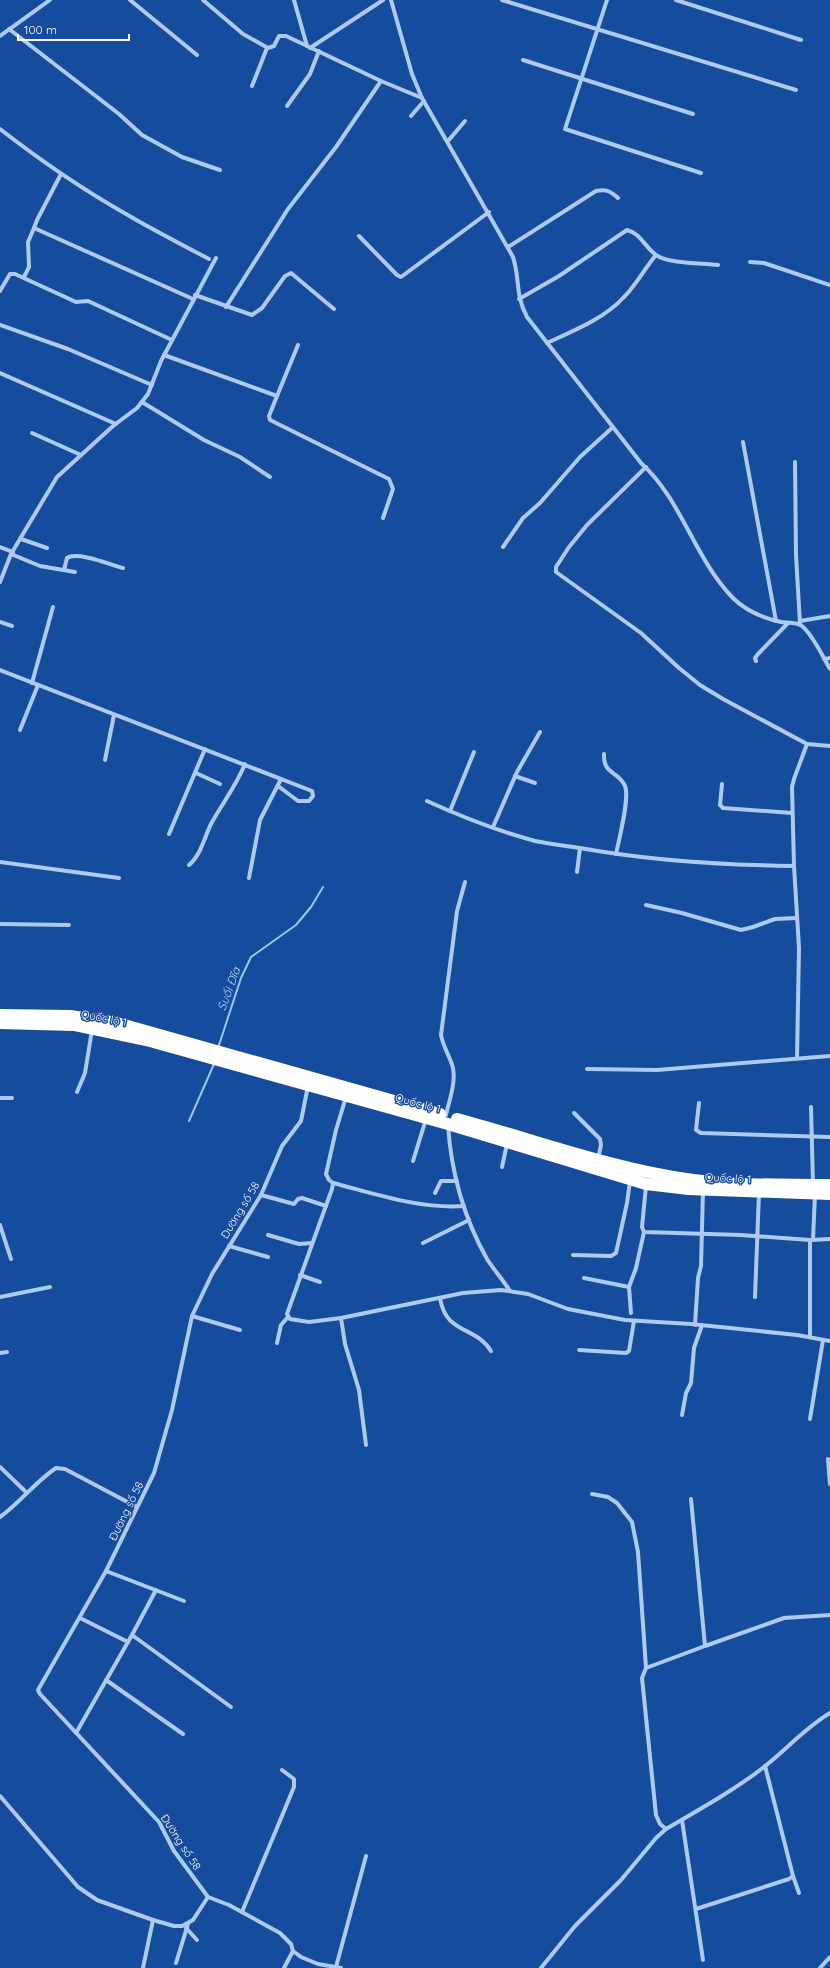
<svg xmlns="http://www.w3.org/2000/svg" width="830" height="1968" viewBox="0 0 830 1968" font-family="Quicksand,sans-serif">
	<rect width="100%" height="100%" fill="#164c9d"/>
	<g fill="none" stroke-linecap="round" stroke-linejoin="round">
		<g stroke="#a0c4f5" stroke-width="2">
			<path d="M218,1048l23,-70 10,-21 45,-32 15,-18 12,-20"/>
			<path d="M189,1121l25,-57"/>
		</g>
		<g stroke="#adcaf3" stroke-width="4">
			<path d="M130,0l67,55"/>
			<path d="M203,0l40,34 25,14 6,-2 5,-10h7l95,45 41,17"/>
			<path d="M294,0l13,46"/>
			<path d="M391,0l21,74 10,24 91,159c7,21 2,38 14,60l114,146c41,37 53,95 92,135 13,13 30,20 48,24 6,1 16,0 21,4 11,9 21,31 28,43"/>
			<path d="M502,0l294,90"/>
			<path d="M607,0l-42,129 136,44"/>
			<path d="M676,0l125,40"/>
			<path d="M9,29l110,85 23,21 40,22 38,13"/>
			<path d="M0,36l50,-36"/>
			<path d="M310,48l73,-48"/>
			<path d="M523,60l170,54"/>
			<path d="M252,86l15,-38"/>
			<path d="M287,106l23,-32 9,-23"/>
			<path d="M411,116l13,-15"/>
			<path d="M0,129c40,31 82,60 126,85 27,16 55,30 83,45"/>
			<path d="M448,141l17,-20"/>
			<path d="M61,174l-24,46 -3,8 159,71"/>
			<path d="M359,236l38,39 4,2 88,-65"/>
			<path d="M508,247l88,-56c11,-2 14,0 22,7"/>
			<path d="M750,262l14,1 66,22"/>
			<path d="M24,277l5,-10 -1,-25 6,-14"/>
			<path d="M0,291l10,-17h5l61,28 12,-1 84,39"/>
			<path d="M195,295l57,20 10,-7 23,-32 6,-3 43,36"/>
			<path d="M519,299l40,-23 68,-46c13,3 18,17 29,25 13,9 46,8 62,10"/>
			<path d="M226,307l62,-98 48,-62 45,-66"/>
			<path d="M0,325l68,24 84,36"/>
			<path d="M547,343c26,-12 57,-24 77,-46 12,-12 21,-29 32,-42"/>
			<path d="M164,355l113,41 21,-51"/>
			<path d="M0,373l116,51"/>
			<path d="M277,396l-8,20 1,4 119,59 4,10 -10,29"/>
			<path d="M142,402l62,38 36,17 30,20"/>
			<path d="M32,433l49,22"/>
			<path d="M743,442l33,179"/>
			<path d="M795,462l1,93 4,69"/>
			<path d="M646,467l-59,58 -18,22 -13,20v5l85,61 38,35 21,17 23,14 84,45 -13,35 -2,8 2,79 5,82 -2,110"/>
			<path d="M21,539l26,9"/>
			<path d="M0,547l13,5"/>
			<path d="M503,547l20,-29 17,-15 40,-46 33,-30"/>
			<path d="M11,554l29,12 35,6"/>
			<path d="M64,570l3,-12c11,-7 44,7 56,10"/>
			<path d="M0,582l11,-28 46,-77 56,-51 24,-18 11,-14 13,-33 55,-103"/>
			<path d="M800,621l30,-5"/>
			<path d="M0,622l12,4"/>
			<path d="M824,659l6,-1"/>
			<path d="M756,661l-1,-3 3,-4 30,-31"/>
			<path d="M0,670l312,121 1,5 -4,5h-11l-20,-15"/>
			<path d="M32,683l21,-76"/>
			<path d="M20,730l18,-45"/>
			<path d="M807,744l23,2"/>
			<path d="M604,754c-1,21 15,17 21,32 5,12 -6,53 -9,68"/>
			<path d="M105,760l9,-45"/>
			<path d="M196,773l24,11"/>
			<path d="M515,776l20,7"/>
			<path d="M722,784l-2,21 3,3 69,5"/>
			<path d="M427,801c35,16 71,30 108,40 15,3 30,5 45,7 71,13 142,17 214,18"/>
			<path d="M450,811l24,-59"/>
			<path d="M493,827l24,-55 23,-40"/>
			<path d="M169,834l36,-85"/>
			<path d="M0,862l119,16"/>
			<path d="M189,865c12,-10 15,-27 22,-41 11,-20 25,-38 34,-60"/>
			<path d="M577,872l3,-24"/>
			<path d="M249,878l11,-58 21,-41"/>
			<path d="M646,905l36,8 59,17 12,-3 22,-8 22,-1"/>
			<path d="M0,924l69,1"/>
			<path d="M587,1069l70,1 173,-14"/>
			<path d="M308,1086l-7,35 -19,25 -21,49 -49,79 -20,42 -20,94 -18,63 -48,98 -68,119 2,4 119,128 15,29 34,46 21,8 51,28 11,11 2,7 8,6 17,7 23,4"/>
			<path d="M77,1092l8,-19 7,-43"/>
			<path d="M346,1097l-10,33 -10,44 3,6 4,3 -1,6 -45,125 3,5 19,3 32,-4 122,-25 38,-3 27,4 40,15 57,11 66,4 106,11 33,6"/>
			<path d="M0,1098h12"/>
			<path d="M699,1103l-3,27 5,3 129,4"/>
			<path d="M811,1107l2,77"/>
			<path d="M574,1113l26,26 1,6 -3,14"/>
			<path d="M446,1115c3,-14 10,-32 7,-47 -3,-12 -10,-21 -12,-33l16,-124 8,-29"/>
			<path d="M448,1125c3,46 16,93 39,134 7,11 16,21 23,32"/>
			<path d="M413,1161l13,-42"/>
			<path d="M502,1167l5,-23"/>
			<path d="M333,1183c43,11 86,26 131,23"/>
			<path d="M646,1186l-4,41 2,5 97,3 69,5 20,-1"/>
			<path d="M435,1193l6,-12h16"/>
			<path d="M261,1195l33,9 4,-5 4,-1 24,8"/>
			<path d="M0,1225l11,34"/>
			<path d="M268,1235l31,9 13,-1"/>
			<path d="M810,1240v97"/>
			<path d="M813,1240l2,-46"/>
			<path d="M423,1243l46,-23"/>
			<path d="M229,1246l39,11"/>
			<path d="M573,1255l38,1 5,-3 11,-50 3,-22"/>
			<path d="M300,1275l20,7"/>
			<path d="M584,1278l45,9 7,-19 8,-36"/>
			<path d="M629,1287l2,26"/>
			<path d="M0,1297l50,-10"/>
			<path d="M755,1297l4,-104"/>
			<path d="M440,1298c6,37 35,27 51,53"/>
			<path d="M192,1316l48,14"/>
			<path d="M341,1318l4,26 14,46 7,55"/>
			<path d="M695,1325l3,-47 3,-12 2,-76"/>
			<path d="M277,1343l4,-18 7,-8"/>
			<path d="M579,1350l47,3 3,-2 5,-30"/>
			<path d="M0,1353l7,-1"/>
			<path d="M682,1415l4,-22 5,-10 3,-35 8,-23"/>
			<path d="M810,1419l13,-79"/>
			<path d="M828,1459l2,25"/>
			<path d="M0,1467l27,26"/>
			<path d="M592,1494l16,3 9,6 15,19 6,30 8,116"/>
			<path d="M0,1517c21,-15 35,-35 56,-49l9,1 72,38"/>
			<path d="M106,1571l78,30"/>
			<path d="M80,1618l48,24"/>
			<path d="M132,1635l99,72"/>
			<path d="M705,1646l79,-28 46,-3"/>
			<path d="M106,1680l77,54"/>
			<path d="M76,1733l56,-98 24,-45"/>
			<path d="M0,1796l78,91 19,13 56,20 21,6h8l11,-6 15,-23"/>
			<path d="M682,1820l21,140"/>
			<path d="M666,1829l-6,-5 -4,-9 -14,-137 4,-10 59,-22 -14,-147"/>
			<path d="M793,1876l6,17"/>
			<path d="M696,1909l93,-30 4,-3 -28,-110"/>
			<path d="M242,1912l52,-125v-8l-12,-9"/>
			<path d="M186,1928l11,12"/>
			<path d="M176,1963l12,-39"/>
			<path d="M336,1967l30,-111"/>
			<path d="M143,1968l10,-48"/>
			<path d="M284,1968l9,-17"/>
			<path d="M541,1968l34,-42 46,-46 35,-42 10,-9c34,-20 67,-38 98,-62 23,-18 41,-39 66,-54"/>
			<path d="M820,1968l10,-11"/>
		</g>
		<g stroke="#fff" stroke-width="12">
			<path d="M0,1015l70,1 47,7 323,91"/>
			<path d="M0,1023l74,2 76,16 298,83 198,60 43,5 141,5"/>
			<path d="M457,1119c78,21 156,50 236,61 45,6 92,4 137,5"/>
		</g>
	</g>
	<g text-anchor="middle" stroke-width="3" stroke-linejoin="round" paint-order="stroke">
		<g font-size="11" fill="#fff" stroke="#164c9d">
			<text transform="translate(104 1018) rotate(11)" y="4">Quốc lộ 1</text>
			<text transform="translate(418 1103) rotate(15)" y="4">Quốc lộ 1</text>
			<text transform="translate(728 1178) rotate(3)" y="4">Quốc lộ 1</text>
			<text transform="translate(240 1210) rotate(-59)" y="4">Đường số 58</text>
			<text transform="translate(126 1511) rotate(-64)" y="4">Đường số 58</text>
			<text transform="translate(181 1842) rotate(57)" y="4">Đường số 58</text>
		</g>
		<g font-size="12" font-style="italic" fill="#bad4f9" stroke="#164c9d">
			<text transform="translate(229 989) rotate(-70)" y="4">Suối Đĩa</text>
		</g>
	</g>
	<path d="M18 34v6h111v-6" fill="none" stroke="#ffffff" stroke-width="2"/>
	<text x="24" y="34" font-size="12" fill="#ffffff" stroke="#164c9d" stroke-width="3" paint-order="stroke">100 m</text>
</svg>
